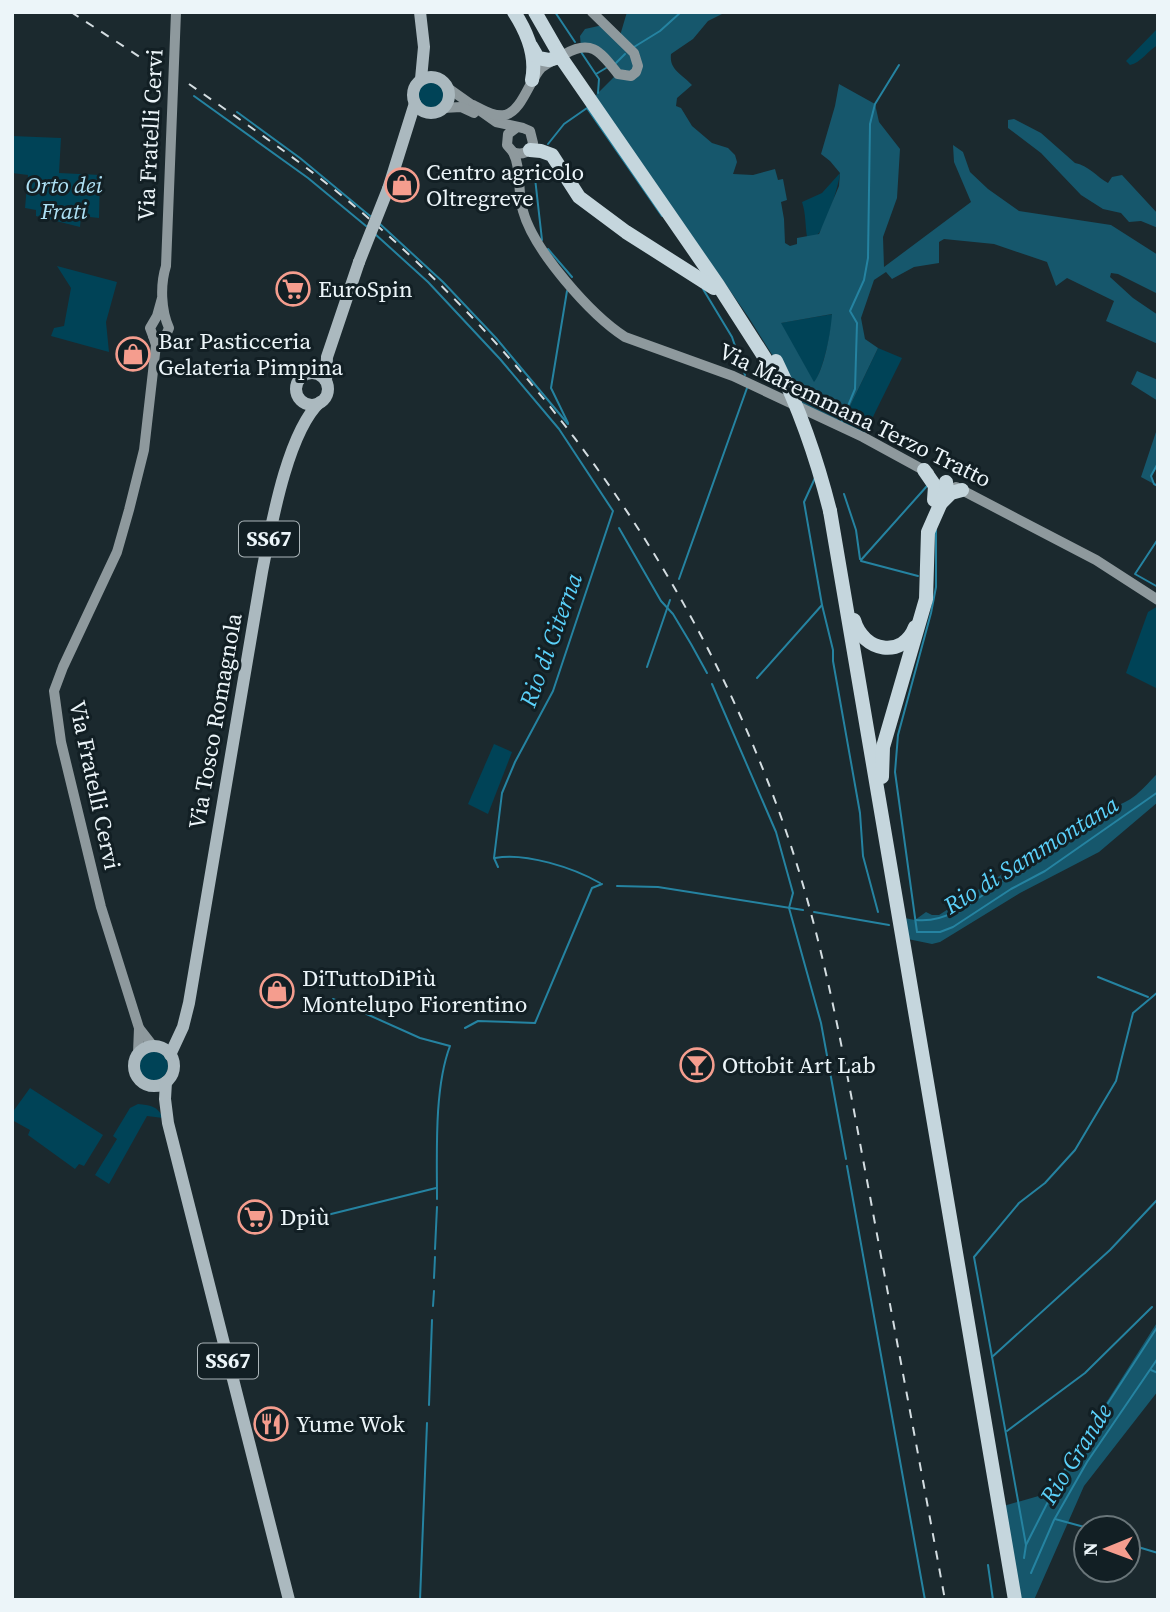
<svg xmlns="http://www.w3.org/2000/svg" width="1170" height="1612" viewBox="0 0 1170 1612" font-family="'Source Serif 4',serif">
	<rect width="100%" height="100%" fill="#1b292e"/>
	<g fill="#004357">
		<path d="M1158,28v17c-10,5 -17,18 -28,20l-4,-4z"/>
		<circle cx="431" cy="95" r="14"/>
		<path d="M12,136l49,2 -2,35 41,2 -1,43 -18,-2 -1,11 -44,-11v-6l-11,-2 3,-33 -16,-2z"/>
		<path d="M840,173c-1,12 -14,54 -22,61 -3,3 -7,3 -11,3 -2,-12 -1,-23 -5,-35l20,-9z"/>
		<path d="M57,266l60,16 -11,40 3,30 -58,-16 3,-8 10,-2 7,-38z"/>
		<path d="M833,314c-2,18 -9,54 -19,69l-34,-60z"/>
		<path d="M878,348l24,10 -39,79 -23,-10z"/>
		<path d="M1158,606v83l-32,-16 22,-61z"/>
		<path d="M494,744l18,8 -24,62 -20,-10z"/>
		<circle cx="153" cy="1066" r="15"/>
		<path d="M30,1088l73,47 -19,31 -5,-2 -4,5 -47,-34 2,-5 -18,-10v-7z"/>
		<path d="M138,1104c12,1 20,2 25,14l-16,-2 -38,68 -14,-9 22,-36 -4,-3 17,-28z"/>
	</g>
	<g fill="#16576c" fill-rule="evenodd">
		<path d="M627,12h99l-18,9 -15,18 -22,15c-2,16 11,20 21,31l-15,13 -1,8 5,2 11,18 20,17 16,5 7,7 2,7 -4,12 20,1 22,-6 3,11 5,-1 4,21 -6,2 3,17 1,24 5,3 7,-2v-6l22,-4 20,-48 1,-13 -10,-12 -9,-7 14,-48 4,-22 36,20 4,18 21,27 -3,49 -14,39 1,30 87,-65 -17,-40 -1,-17 10,7 7,20 18,17 31,22 92,14 47,30v39l-40,-20 -7,-1 -1,4 23,21 25,17v29l-52,-23 8,-20 -47,-23 -11,8 -9,-24 -53,-18 -50,-5 -5,3v21l-25,4 -22,12 -6,-7 -12,8 -13,38 4,21 13,9 -38,79 -43,-21 -21,-45 -27,-43 -154,-222 22,-22 -12,-16 -24,-11 -1,-11 5,-7 18,-4 16,14zM832,314c-1,17 -8,56 -18,68l-33,-59z"/>
		<path d="M1014,119l27,14 34,30c13,2 22,14 33,20l4,-6 10,-2 36,39v14l-17,-7 -12,1 -8,-9 -18,-4 -22,-14 -40,-42 -33,-25v-8z"/>
		<path d="M1137,371l21,9v21l-27,-17z"/>
		<path d="M1158,426v40l-7,10 3,8 -13,-7z"/>
		<path d="M1158,773v29l-59,50 -79,41 -80,49 -8,2 -29,-6 -4,-21 16,3 11,-8 6,3h7l169,-109c21,1 36,-19 50,-33z"/>
		<path d="M1158,1321v70l-74,95 -50,114h-19l-15,-93 49,-14z"/>
	</g>
	<g fill="none" stroke-linecap="round" stroke-linejoin="round">
		<g stroke="#2583a1" stroke-width="2">
			<path d="M555,12l20,30"/>
			<path d="M634,47l26,-16 21,-19"/>
			<path d="M581,52l18,27 -1,14"/>
			<path d="M616,63l9,-9"/>
			<path d="M596,74l10,-6"/>
			<path d="M194,96l114,82 58,48"/>
			<path d="M237,112l63,46 70,58"/>
			<path d="M548,144l16,-20 23,-16 75,108"/>
			<path d="M535,178l7,62"/>
			<path d="M380,224l63,58 53,56 72,86"/>
			<path d="M375,234l53,48 72,77 59,70 54,82 -60,180 -38,71 -13,31 -8,65 4,9"/>
			<path d="M548,249l24,28"/>
			<path d="M703,289l29,48 13,38"/>
			<path d="M567,291l-16,97 17,35"/>
			<path d="M841,423l14,-34 2,-66 -7,-12 14,-31 4,-22 2,-134 5,-20 24,-39"/>
			<path d="M1158,463l-7,13 3,8 4,2"/>
			<path d="M815,478l-11,24 18,103 11,45v11l27,152 3,43 15,56"/>
			<path d="M844,494l12,36 4,29"/>
			<path d="M619,528l42,73 12,13 18,30 16,29"/>
			<path d="M936,530v57l-5,26 -33,122 -3,37 22,160h23l13,-5 58,-38 34,-18 113,-79"/>
			<path d="M1158,539l-23,35 23,13"/>
			<path d="M861,560l66,-74"/>
			<path d="M861,561l57,15"/>
			<path d="M679,579l68,-191"/>
			<path d="M647,667l23,-67"/>
			<path d="M757,678l65,-73"/>
			<path d="M712,684l64,148 17,61 -4,15 32,115 25,136"/>
			<path d="M495,858c30,-6 79,10 105,25"/>
			<path d="M617,886l41,1 145,23"/>
			<path d="M814,912l75,13"/>
			<path d="M916,920c35,4 67,-26 95,-45"/>
			<path d="M1098,977l50,20"/>
			<path d="M333,999l87,39 30,8c-16,42 -13,108 -13,153"/>
			<path d="M465,1028l13,-7 57,2 57,-135 10,-4"/>
			<path d="M847,1166l78,434"/>
			<path d="M311,1219l125,-31"/>
			<path d="M435,1249l2,-42"/>
			<path d="M434,1278l1,-21"/>
			<path d="M433,1306l1,-15"/>
			<path d="M992,1357l118,-107 48,-51"/>
			<path d="M1151,1370l7,3"/>
			<path d="M429,1405l3,-85"/>
			<path d="M1007,1431l78,-58 67,-66"/>
			<path d="M1055,1519l33,9"/>
			<path d="M1128,1544l30,9"/>
			<path d="M1026,1545l-52,-288 45,-54 26,-20 30,-33 41,-69 17,-68 25,-21"/>
			<path d="M1024,1558l2,-13 36,-71 96,-148"/>
			<path d="M988,1565l5,35"/>
			<path d="M1031,1573l23,-53 33,-58 71,-104"/>
			<path d="M420,1600l7,-177"/>
		</g>
		<g stroke="#8e999d" stroke-width="10">
			<path d="M448,88l48,34 27,6 7,3 3,12c-3,9 -11,13 -20,9l-6,-7 1,-11 8,-6"/>
			<path d="M473,105c10,5 21,12 32,10 17,-4 24,-34 36,-47 7,-6 16,-9 24,-14 27,-16 36,-1 53,20l13,2 5,-4 2,-6 -4,-13 -42,-41"/>
			<path d="M443,108l18,-1 13,6"/>
			<path d="M513,152c9,18 4,40 10,59 11,40 68,104 102,126l108,39 130,61 66,36"/>
			<path d="M162,298l-5,18 -7,12 3,8 7,2 6,-3 3,-7c-8,-18 -9,-43 -3,-62l10,-254"/>
			<path d="M153,336l3,9 -12,105 -15,60 -12,42 -54,115 -9,24 7,51 40,165 38,121 14,18"/>
			<path d="M956,487l140,73 62,40"/>
			<path d="M138,1053l1,-25"/>
		</g>
		<g stroke="#abb9bf" stroke-width="12">
			<path d="M420,12l4,35 -3,32"/>
			<circle cx="431" cy="95" r="18"/>
			<path d="M388,189l27,-86"/>
			<circle cx="312" cy="389" r="16"/>
			<path d="M326,381l1,-24 32,-95"/>
			<circle cx="154" cy="1066" r="20"/>
			<path d="M170,1055l13,-28 6,-24 73,-431c9,-45 25,-139 58,-170"/>
			<path d="M166,1082l-1,17 3,24 121,477"/>
		</g>
		<g stroke="#c5d6dd" stroke-width="14">
			<path d="M514,12c13,20 23,44 18,68"/>
			<path d="M535,12l23,40"/>
			<path d="M531,46l7,12 11,2 10,-3"/>
			<path d="M562,59l156,226 52,81"/>
			<path d="M530,150l11,1 11,4 27,42 47,35 88,56"/>
			<path d="M924,470l11,16 -1,14"/>
			<path d="M942,502l9,-9 11,-3"/>
			<path d="M830,511l185,1089"/>
			<path d="M854,620c9,32 49,39 61,7"/>
			<path d="M882,777l1,-30 43,-148 2,-67 19,-43 -1,-7"/>
		</g>
		<g stroke="#d4dde1" stroke-width="2" stroke-dasharray="9 9" stroke-linecap="butt">
			<path d="M71,12l75,49"/>
			<path d="M189,84c53,37 107,74 157,115 203,169 362,396 445,647 37,113 56,229 78,345 25,136 51,272 76,409"/>
		</g>
		<path stroke="#abb9bf" stroke-width="12" d="M359,262l29,-73"/>
		<g stroke="#c5d6dd" stroke-width="14">
			<path d="M558,52l4,7"/>
			<path d="M776,361c24,49 41,98 54,150"/>
		</g>
	</g>
	<defs>
		<symbol id="shop-ring" viewBox="-11 -11 22 22"><circle r="9.5" fill="#121f24" stroke="#f59d8e" stroke-width="1.5"/><path d="M-5-2.5h2.3a2.7 3.5 0 0 1 5.4 0H5L5.5 6h-11ZM-1.5-2.5h3a1.5 2.3 0 0 0-3 0Z" fill="#f59d8e"/></symbol>
		<symbol id="supermarket-ring" viewBox="-11 -11 22 22"><circle r="9.5" fill="#121f24" stroke="#f59d8e" stroke-width="1.5"/><path d="M-6-5.5h2.5l.6 2H6L4.5 2H-2.5L-4.4-4H-6ZM-1.5 3.2a1.3 1.3 0 1 0 .1 0ZM3 3.2a1.3 1.3 0 1 0 .1 0Z" fill="#f59d8e"/></symbol>
		<symbol id="bar-ring" viewBox="-11 -11 22 22"><circle r="9.5" fill="#121f24" stroke="#f59d8e" stroke-width="1.5"/><path d="M-6-5H6L.8 .8V4.5H3.5V6h-7V4.5H-.8V.8Z" fill="#f59d8e"/></symbol>
		<symbol id="restaurant-ring" viewBox="-11 -11 22 22"><circle r="9.5" fill="#121f24" stroke="#f59d8e" stroke-width="1.5"/><path d="M-5-6h1v4h1v-4h1v4h1v-4h1v5L-1.5 .5V6h-2V.5L-5-1ZM5-6V6H3V1.5H1.5Q1.5-4 5-6Z" fill="#f59d8e"/></symbol>
	</defs>
	<g fill-rule="evenodd">
		<use href="#shop-ring" x="383" y="166" width="38" height="38"/>
		<use href="#supermarket-ring" x="274" y="270" width="38" height="38"/>
		<use href="#shop-ring" x="114" y="335" width="38" height="38"/>
		<use href="#shop-ring" x="258" y="972" width="38" height="38"/>
		<use href="#bar-ring" x="678" y="1046" width="38" height="38"/>
		<use href="#supermarket-ring" x="236" y="1198" width="38" height="38"/>
		<use href="#restaurant-ring" x="252" y="1405" width="38" height="38"/>
	</g>
	<g text-anchor="middle" stroke-width="6" stroke-linejoin="round" paint-order="stroke">
		<g fill="#121f24" stroke="#abb5b9" stroke-width="2">
			<rect x="239" y="521.5" width="60" height="35" rx="5"/>
			<rect x="198" y="1343.5" width="60" height="35" rx="5"/>
		</g>
		<g font-size="21" font-weight="bold" fill="#ecf5f9">
			<text x="269" y="546">SS67</text>
			<text x="228" y="1368">SS67</text>
		</g>
		<g font-size="23" fill="#ecf5f9" stroke="#121f24">
			<text transform="translate(150 135) rotate(-87)" y="8">Via Fratelli Cervi</text>
			<text transform="translate(855 415) rotate(26)" y="8">Via Maremmana Terzo Tratto</text>
			<text transform="translate(215 721) rotate(-80)" y="8">Via Tosco Romagnola</text>
			<text transform="translate(95 785) rotate(78)" y="8">Via Fratelli Cervi</text>
		</g>
		<g font-size="23" fill="#ecf5f9" stroke="#121f24" text-anchor="start">
			<text x="426" y="180">Centro agricolo<tspan x="426" dy="26">Oltregreve</tspan></text>
			<text x="318" y="297">EuroSpin</text>
			<text x="158" y="349">Bar Pasticceria<tspan x="158" dy="26">Gelateria Pimpina</tspan></text>
			<text x="302" y="986">DiTuttoDiPiù<tspan x="302" dy="26">Montelupo Fiorentino</tspan></text>
			<text x="722" y="1073">Ottobit Art Lab</text>
			<text x="280" y="1225">Dpiù</text>
			<text x="296" y="1432">Yume Wok</text>
		</g>
		<g font-size="23" font-style="italic" fill="#aee1f5" stroke="#121f24">
			<text x="64" y="193">Orto dei<tspan x="64" dy="26">Frati</tspan></text>
		</g>
		<g font-size="24" font-style="italic" fill="#5bd1fa" stroke="#121f24">
			<text transform="translate(551 640) rotate(-70)" y="8">Rio di Citerna</text>
			<text transform="translate(1031 855) rotate(-32)" y="8">Rio di Sammontana</text>
			<text transform="translate(1076 1454) rotate(-58)" y="8">Rio Grande</text>
		</g>
	</g>
	<rect width="1170" height="1612" fill="none" stroke="#ecf5f9" stroke-width="28"/>
	<g transform="translate(1107 1549) rotate(269)"><circle r="33" fill="#121f24" stroke="#697579" stroke-width="2"/>
	<path d="M0-5L12 26L0 18L-12 26Z" fill="#f59d8e"/>
	<text y="-10" font-size="19" font-weight="bold" text-anchor="middle" fill="#ecf5f9">N</text>
	</g>
</svg>
